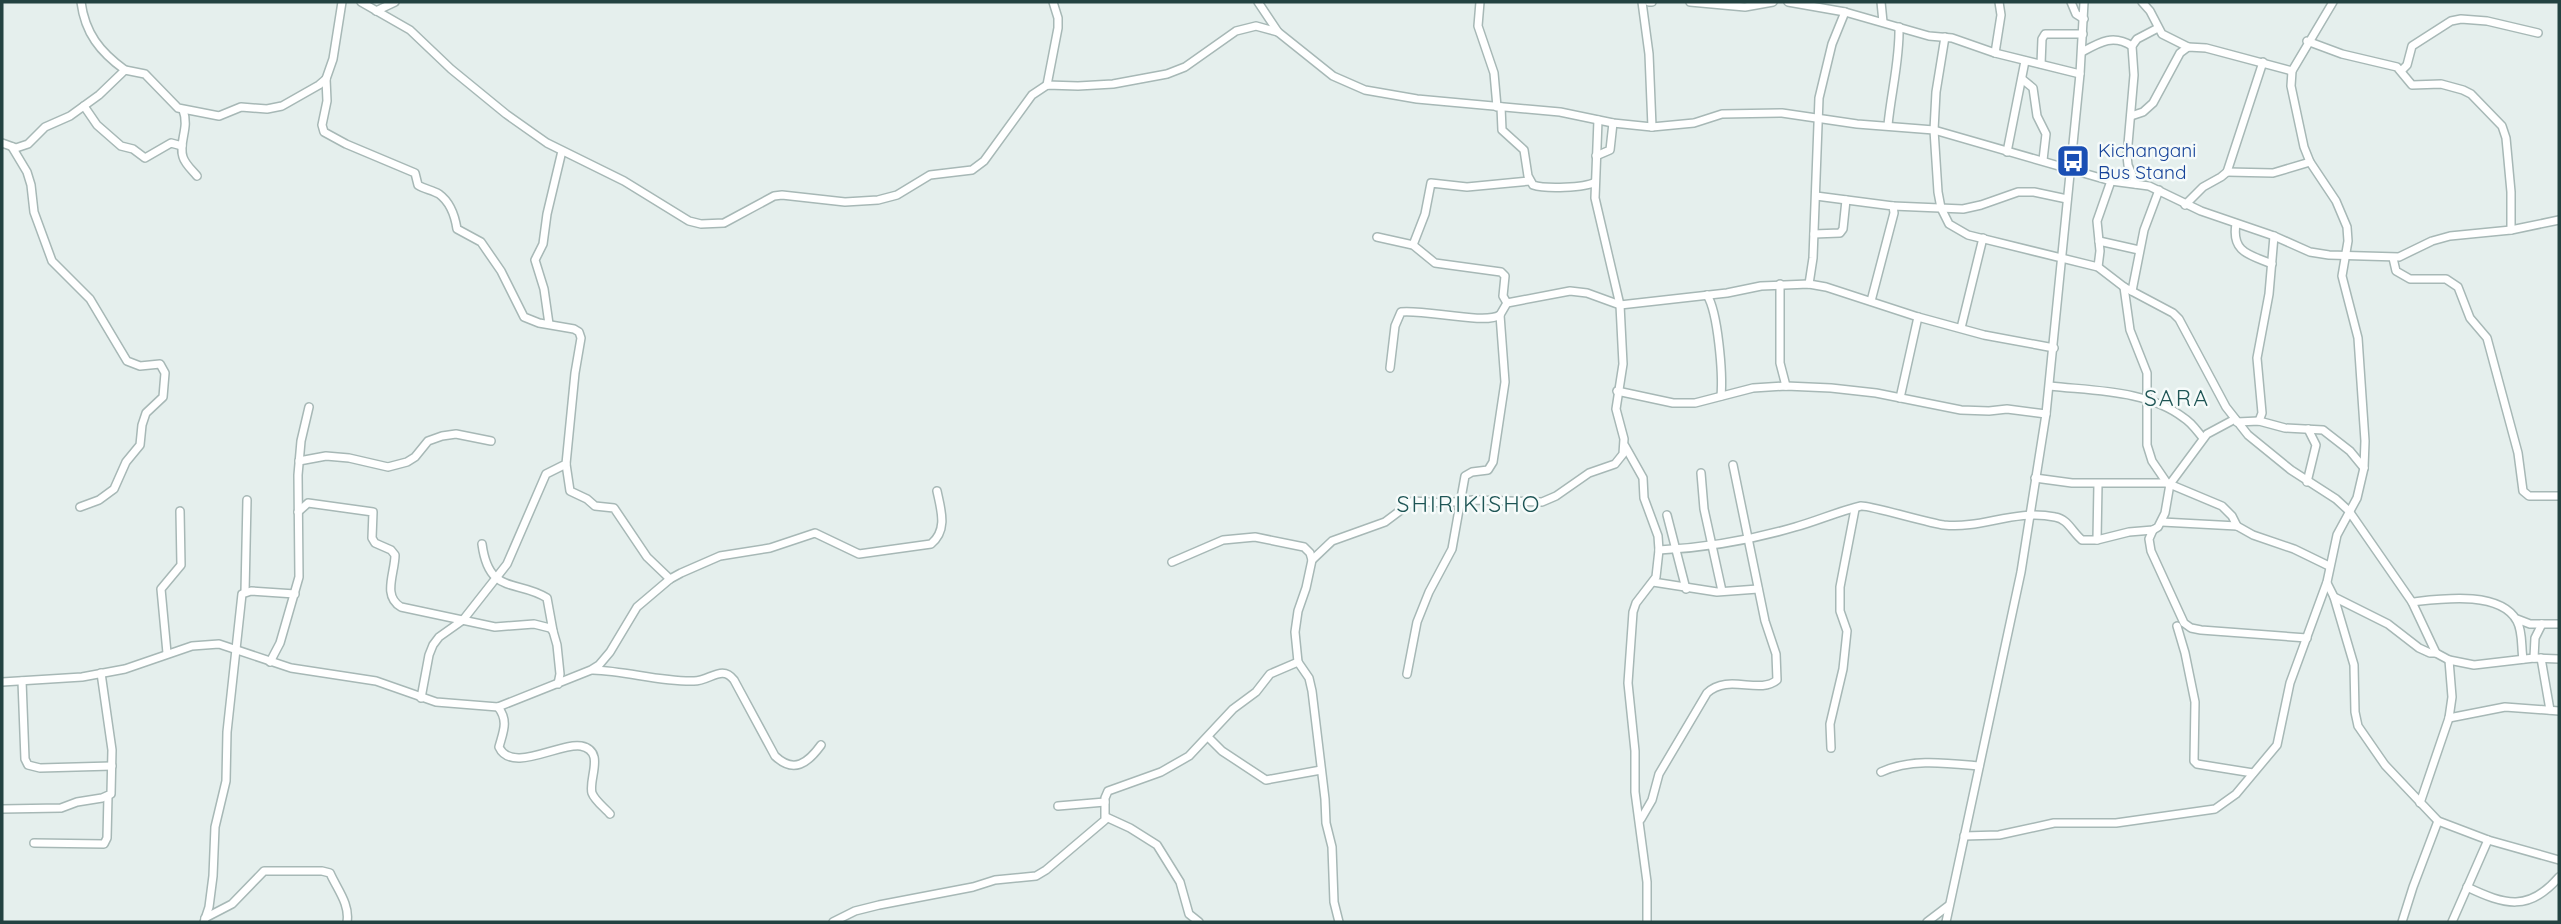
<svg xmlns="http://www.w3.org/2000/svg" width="2561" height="924" viewBox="0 0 2561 924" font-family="Quicksand,sans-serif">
	<rect width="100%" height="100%" fill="#e5efed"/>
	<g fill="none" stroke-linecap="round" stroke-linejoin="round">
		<defs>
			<g id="minor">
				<path d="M81,2c4,31 19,50 44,68"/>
				<path d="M342,2l-9,57 -7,20 1,22 -5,24 2,7 22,12 69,29 3,12c6,4 14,5 21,9 11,8 16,22 18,35l24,13 20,29 23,46 15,6 35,6 5,3 2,6 -6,35 -9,91 -20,10 -39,90 -44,56 -24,17 -6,8 -4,10 -8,43"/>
				<path d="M361,2l49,28 41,39 55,45 41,29 77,38 65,40 12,3 23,-1 50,-27 8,-1 63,7 33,-2 19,-5 33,-20 42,-5 12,-9 48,-66 15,-10 31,1 35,-2 54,-10 18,-7 51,-36 20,-5 22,6 55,44 32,14 52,9 143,13 53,11 39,4 42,-4 28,-9 60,-1 75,11 77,6 177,51 38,5 52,25 73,25 36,16 19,3 70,2 33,-16 18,-5 61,-6 48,-10"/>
				<path d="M1258,2l20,30"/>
				<path d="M1480,2l-2,24 16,47 3,34"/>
				<path d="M1642,2l7,52 3,73"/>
				<path d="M1649,2h3"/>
				<path d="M1690,2l55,5 28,-5"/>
				<path d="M1788,2l57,10 84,24 23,2 43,15 85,21"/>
				<path d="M1881,2l2,20"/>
				<path d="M2071,2l5,12 8,5"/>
				<path d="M2142,2l8,9 12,23 26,13"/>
				<path d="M376,11l19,-9"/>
				<path d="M1945,37l-9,55 -2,38 4,62 3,16 8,16 19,11 130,32 26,20 49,26 6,6 47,88 22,28 43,35 45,29 13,12 63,91 24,51 13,7 25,5 60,-7 25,1"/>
				<path d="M2307,41l35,13 55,13 15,18 29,-1 22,6 8,4 31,32 4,12 5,54v38"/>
				<path d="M2082,52c18,-10 31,-18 50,-6"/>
				<path d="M1995,53l6,-38 -2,-13"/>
				<path d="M2041,64l1,-25 3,-5h38"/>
				<path d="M2402,70l5,-5 5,-19 39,-25 10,-2 26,2 51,12"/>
				<path d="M2022,79l11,9 4,28 9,18 -3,26"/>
				<path d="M1047,85l11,-57v-10l-5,-16"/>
				<path d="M84,106l13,19 24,21 12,3 12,9 26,-15 11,3"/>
				<path d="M1501,107l1,23 22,20 4,26 5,9c12,4 52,3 62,-3"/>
				<path d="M183,110c7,18 -5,32 0,47 2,7 9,13 14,19"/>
				<path d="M2131,116l12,-4 10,-9 27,-50 8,-6 18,1 86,23"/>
				<path d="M1888,125c3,-32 12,-66 11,-98"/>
				<path d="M2,143l14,5 12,-4 17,-17 25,-11 29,-21 26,-25 20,4 33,34 41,8 22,-9 26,2 15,-3 37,-21 7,-6"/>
				<path d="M12,147l15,25 4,13 3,27 18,49 38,38 37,62 13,5 20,-2 5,9 -2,24 -17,16 -4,12 -2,20 -14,17 -12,27 -15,11 -19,7"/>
				<path d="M2007,152l18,-91"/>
				<path d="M1596,156l14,-6 3,-27"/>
				<path d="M2227,172l46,1 37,-11"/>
				<path d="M2136,184l-8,-19 -1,-9 7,-81 -2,-29 5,-7 21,-11"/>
				<path d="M1816,196l77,10 1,7 -23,88"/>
				<path d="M2185,205l18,-18 18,-10 6,-5 36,-110"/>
				<path d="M1893,206l70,3 18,-4 37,-13h16l33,7"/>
				<path d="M2236,224c-5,29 15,31 36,40"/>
				<path d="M1814,234l26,-1 3,-4 3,-29"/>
				<path d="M1377,237l36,8 22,18 66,9 4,4 -2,20 4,7"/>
				<path d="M2099,241l40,9"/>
				<path d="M1413,245l12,-31 6,-31 36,4 63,-6"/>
				<path d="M2393,258l3,13 14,8h36l12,8 12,31 17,20 31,115 5,38 6,5h30"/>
				<path d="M2098,267l2,-16 -3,-30 14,-40"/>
				<path d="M1780,284v79l6,23"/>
				<path d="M1809,284l4,-26 6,-160 13,-54 13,-32"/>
				<path d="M2124,287l6,43 17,43v72l5,16 15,22"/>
				<path d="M2132,291l12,-61 15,-40"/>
				<path d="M1707,295c11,17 16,79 14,101"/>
				<path d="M549,324l-5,-35 -9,-29 8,-16 4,-30 15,-63"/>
				<path d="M1961,328l22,-90"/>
				<path d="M1390,368l5,-42 6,-14c23,-3 84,13 99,3"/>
				<path d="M2050,386c44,5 98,4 134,32 8,5 13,13 19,20"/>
				<path d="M1617,391l56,12h22l58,-15 33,-2 45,2 45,5 85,17 28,1 18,-2 39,5"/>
				<path d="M1900,398l18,-81"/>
				<path d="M2259,421l3,-8 -5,-55 12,-64 5,-58"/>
				<path d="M2237,422l22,-1 26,7 38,2 27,21 14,17"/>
				<path d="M1625,446l18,32 1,20 14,38 1,14 -3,27 -20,26 -3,9 -5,71 7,68v41l12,90v40"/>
				<path d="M299,461l27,-5 23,2 39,9 19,-5 8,-5 13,-16 14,-5 14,-2 35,7"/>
				<path d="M566,464l4,27 17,8 8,7 19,2 33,49 23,22"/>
				<path d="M1701,473l3,36 18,82"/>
				<path d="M2035,478l37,5h95l55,23 10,10 5,10"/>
				<path d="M2307,482l9,-37 -8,-16"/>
				<path d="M298,512l10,-9 65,9 -1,26 3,5 16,7 4,5c0,18 -13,41 6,52l94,20 39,-3 16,4 3,3 4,14 3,29 -2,10"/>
				<path d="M1667,515l19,74"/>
				<path d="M2162,522l75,4 16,9 41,14 35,17"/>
				<path d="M2153,530l-4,9 2,12 33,72 7,5 10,2 106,8"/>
				<path d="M2097,540l1,-56"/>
				<path d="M482,544c7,52 35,35 65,54l6,33"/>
				<path d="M1659,550c45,-2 92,-10 136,-23 22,-6 44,-16 66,-21 8,-1 67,17 83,19 39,4 69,-16 111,-8 13,2 17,15 27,23h15l32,-8 24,-2 5,-3 7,-14 5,-29 37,-50 28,-15"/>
				<path d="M1172,562l51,-22 32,-3 49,10 6,6 2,7"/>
				<path d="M1653,582l64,10 41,-3"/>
				<path d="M2327,583l7,14 54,27 31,24 11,5h6"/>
				<path d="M245,592l2,-92"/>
				<path d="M2334,597l20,68 1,47 3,14 27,39 53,56 50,19 71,20"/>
				<path d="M2412,602c28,-3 88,-12 105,19 6,11 4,26 6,38"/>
				<path d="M2517,619l13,5h29"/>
				<path d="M2177,626l8,27 10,49 -1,59 3,3 56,9"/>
				<path d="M167,653l-6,-64 20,-24 -1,-54"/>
				<path d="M2534,658l1,-20 7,-14"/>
				<path d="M2541,658l9,52"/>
				<path d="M270,662l10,-19 19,-66 -1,-102 3,-34 8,-34"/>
				<path d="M593,670c34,1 67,12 101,11 16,0 28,-17 40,-1l41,76c19,18 33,7 46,-11"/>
				<path d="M1407,674l10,-52 12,-30 23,-43 13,-73 7,-4 16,-2 5,-8 12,-80 -5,-67 7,-12 63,-12 17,2 33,12 107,-12 34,-7 48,-2 17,3 92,30 66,18 70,13"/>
				<path d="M22,681l3,78 3,6 12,3 72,-2"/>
				<path d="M2,682l80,-5 43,-8 67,-23 27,-2 72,24 85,13 60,21 62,5 93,-37 8,-5 11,-13 27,-45 33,-28 11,-6 39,-17 50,-8 45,-15 44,21 72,-10c17,-14 10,-34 6,-53"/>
				<path d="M498,707c11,14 5,25 1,40 12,27 62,-5 82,-1 25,5 7,33 11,47 3,8 13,15 18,21"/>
				<path d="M2449,718l56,-11 54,4"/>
				<path d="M1208,737l14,14 44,29 55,-10"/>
				<path d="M1831,748l-1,-24 13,-55 4,-38 -7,-20v-24l15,-78"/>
				<path d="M1881,772c30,-14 66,-9 98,-6"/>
				<path d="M2420,803l29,-85 3,-21 -3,-37"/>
				<path d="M1058,806l47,-4"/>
				<path d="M2,809l59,-1 16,-6 25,-4 9,-4 1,-44 -11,-77"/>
				<path d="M1106,817l24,11 27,17 23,37 9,32 10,8"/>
				<path d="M1641,819l11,-19 7,-26 48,-81c21,-20 52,2 70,-13l-1,-26 -11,-33 -32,-156"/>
				<path d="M1964,836l35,-1 55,-12h62l99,-14 21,-15 41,-49 13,-62 37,-101 10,-47 20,-37 7,-30 1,-27 -7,-103 -16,-62 6,-35 -1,-14 -11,-26 -26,-39 -6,-15 -13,-61 1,-15 41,-69"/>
				<path d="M34,843l70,1 3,-6 1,-42"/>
				<path d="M2467,887c38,18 62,25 92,-10"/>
				<path d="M205,918l27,-14 32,-33h58l8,2c7,16 20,31 17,49"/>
				<path d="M204,922l5,-15 4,-31 2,-49 11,-46 1,-49 15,-138 9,-3 44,3"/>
				<path d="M833,922l22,-11 24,-6 94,-18 22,-7 41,-4 10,-6 59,-50v-22l3,-7 53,-19 28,-16 44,-47 23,-17 14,-18 28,-12"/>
				<path d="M1339,922l-5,-20 -2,-55 -6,-24 -1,-24 -13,-108 -3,-13 -11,-16 -3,-30 3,-21 8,-23 6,-28 20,-19 53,-19 28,-21 31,2 29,-3 69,2 14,-6 33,-23 26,-9 8,-10 1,-15 -8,-30 7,-45 -3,-59 -25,-107 3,-78"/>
				<path d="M1927,922l21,-16"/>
				<path d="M1946,922l75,-350 25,-158 34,-340 4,-72"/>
				<path d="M2402,922l11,-35 25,-66"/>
				<path d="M2452,922l36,-82"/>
			</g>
		</defs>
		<use href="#minor" stroke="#a7b8b6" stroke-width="10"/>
		<use href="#minor" stroke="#fff" stroke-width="7"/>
	</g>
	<defs>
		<symbol id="bus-square" viewBox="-11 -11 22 22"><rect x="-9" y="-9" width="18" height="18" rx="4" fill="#1a4fb4" stroke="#f6fbfa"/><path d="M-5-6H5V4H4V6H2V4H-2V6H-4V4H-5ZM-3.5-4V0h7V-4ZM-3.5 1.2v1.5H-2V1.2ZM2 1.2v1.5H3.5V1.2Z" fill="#fff"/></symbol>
	</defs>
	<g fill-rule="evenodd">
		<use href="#bus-square" x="2054" y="142" width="38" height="38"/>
	</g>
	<g text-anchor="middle" stroke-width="5" stroke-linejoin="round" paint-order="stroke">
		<g font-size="19" fill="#164399" stroke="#f6fbfa" text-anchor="start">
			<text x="2098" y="157">Kichangani<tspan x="2098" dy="22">Bus Stand</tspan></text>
		</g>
		<g font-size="23" letter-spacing="2" fill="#1e5555" stroke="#f6fbfa">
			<text x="2177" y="406">SARA</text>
			<text x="1469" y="512">SHIRIKISHO</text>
		</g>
	</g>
	<rect width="2561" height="924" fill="none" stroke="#234241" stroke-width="7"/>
</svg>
